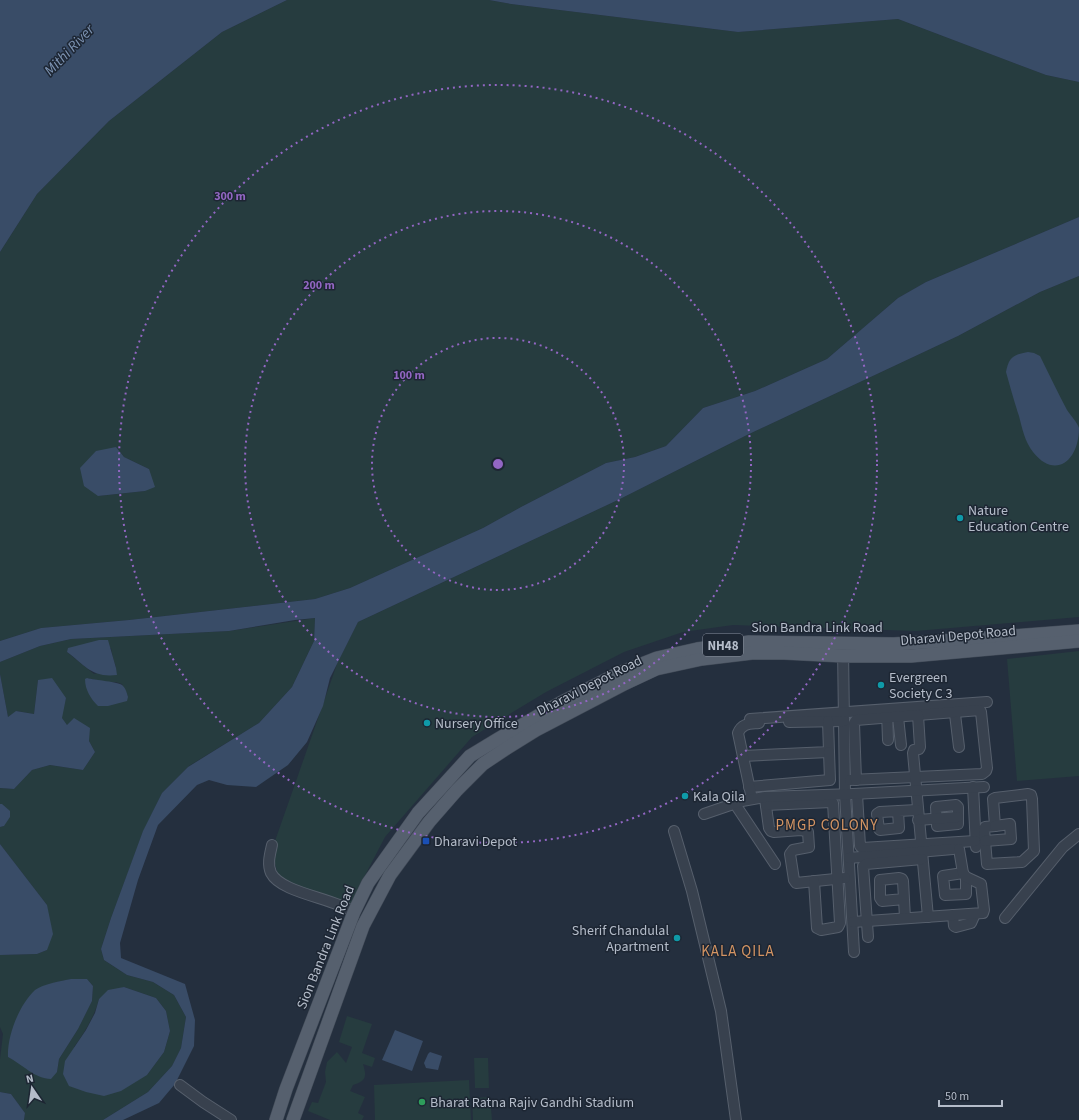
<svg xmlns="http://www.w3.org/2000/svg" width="1079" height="1120" viewBox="0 0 1079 1120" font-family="'Source Sans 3',sans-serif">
	<rect width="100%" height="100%" fill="#242f3e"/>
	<g fill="#263c3f" fill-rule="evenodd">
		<path d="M287,0h202l22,4 227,28 160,-13 148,56 33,7v135l-153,65 -28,16 -71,61 -72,32 -52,17 -37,38 -31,11 -29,6 -85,44 -38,21 -133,60 -35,11 -186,21 -88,8 -41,13v-389l37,-58 72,-73 113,-89zM116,447l8,10 25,12 -4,22 -47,5z"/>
		<path d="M1079,276v341l-163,14 -183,-6 -50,7 -59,20 -78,40 -74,45 -87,100 -36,69 -70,-28 -6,-21 2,-16 62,-177 21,-42 262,-123 127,-64 211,-99 82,-44z"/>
		<path d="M315,618l-1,23 -22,46 -33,36 -70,43 -27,27 -19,39 -32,86 -10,31 3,11 23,15 26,7 21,13 12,22 -5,31 -9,18 -24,26 -45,28h-79l1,-7 -14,-19 -11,-2v-33l3,-25 -3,-7v-72l37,-1 10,-4v-45l-47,-61v-17l4,-1 -2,-22h-2v-16l14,1 18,-19 18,-5 33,5 12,-18 -6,-11 -22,-16 -6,-8 5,-19 -28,-18 -4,34 -17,-3 -9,6 -8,-43v-12l40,-16 31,-7 158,-8zM111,648l2,10 3,9 -22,7 -27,-22zM87,678l19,4h10l6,2 6,12zM71,979h16l6,7 -1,15 -14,28 -19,30 -2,13 -24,1 -14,-11 -11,-5 10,-41 8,-14 10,-12 18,-7zM124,987l32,11 10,13 4,20 -6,21 -17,23 -73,-28c11,-15 20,-30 25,-48z"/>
		<path d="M1079,651v125l-62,5 -10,-122z"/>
		<path d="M347,1016l25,8 -10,29 13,5 -3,9 -9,-3c4,13 3,17 -10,21l-3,6 15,6 -7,16 6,3 -2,4h-32l-22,-9 4,-9 6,1 8,-21 -1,-10 2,-10 10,-10 9,11 6,-16 -13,-5z"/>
		<path d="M474,1058h14l1,30h-14z"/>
		<path d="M469,1080l2,40h-96l-1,-35z"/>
		<path d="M490,1097l2,23h-19l-1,-22z"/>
	</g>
	<g fill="#394c67">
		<path d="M0,0h287l-65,32 -113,89 -72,73 -37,58z"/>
		<path d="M489,0h590v82l-33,-7 -148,-56 -160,13 -227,-28z"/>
		<path d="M1079,217v59l-39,16 -82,44 -211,99 -127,64 -262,123 -28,56 -7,28 -16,36 -19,23 -32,22 -29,-2 -18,-5 -12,5 -39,40 -20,55 -18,63 1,15 64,26 10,36 -1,26 -19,38 -16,19 -36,17h-20l45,-28 24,-26 9,-18 5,-31 -12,-22 -21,-13 -26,-7 -23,-15 -3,-11 10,-31 32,-87 19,-38 26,-26 71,-44 33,-36 22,-46 1,-23 -20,2 -66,11 -158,8 -31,7 -40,16v-21l41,-13 88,-8 186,-21 35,-11 133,-60 38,-21 85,-44 29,-6 31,-11 37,-38 52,-17 72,-32 71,-61 28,-16z"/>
		<path d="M1028,352l6,1 6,3c9,18 18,37 27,54 4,6 10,12 12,18 0,33 -24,52 -46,24 -8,-10 -11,-24 -14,-36 -5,-15 -9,-30 -13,-44 3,-15 7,-17 22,-20z"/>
		<path d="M116,447l8,10 25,12 6,18 -10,4 -47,5 -14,-10 -4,-18 16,-17z"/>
		<path d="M99,640h9l8,28 1,7c-25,3 -31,-9 -50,-23l1,-4z"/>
		<path d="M0,674l8,43 8,-6 18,3 4,-34 14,-2 14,20 -4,20 5,7 7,-7 16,10 -1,13 6,11 -12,18 -33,-5 -18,5 -18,19 -14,-1z"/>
		<path d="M87,678c8,2 32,4 35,7 3,2 5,8 6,12l-1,4 -19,5h-10c-7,-7 -13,-16 -13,-27z"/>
		<path d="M0,804h2l8,7v6l-6,9 -4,1z"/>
		<path d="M0,844l47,61 6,29 -6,16 -10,4 -37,1z"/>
		<path d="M71,979h16l6,7 -1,15 -14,28 -19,30 -2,13 -6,7c-16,0 -29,-15 -43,-22 -1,-21 11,-52 27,-67 8,-6 26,-9 36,-11z"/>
		<path d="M124,987l32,11 10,13 4,20 -6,21 -17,23 -26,16 -17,5 -18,-4 -17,-6 -6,-12 2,-13 21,-31 9,-17 4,-14 9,-9z"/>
		<path d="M395,1030l28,11 -11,30 -30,-11z"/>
		<path d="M430,1052l12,4 -4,14 -12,-2 -2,-5 4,-9z"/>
		<path d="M0,1092l11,2 14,19 -1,7h-24z"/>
	</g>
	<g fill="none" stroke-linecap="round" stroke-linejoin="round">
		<defs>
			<g id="minor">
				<path d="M843,649l2,145 9,158"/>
				<path d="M954,706l5,41"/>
				<path d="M887,712l1,28"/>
				<path d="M898,717l3,28"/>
				<path d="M750,719l237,-17"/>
				<path d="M789,722l55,-1"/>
				<path d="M743,756l86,-4 -1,-31"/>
				<path d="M850,780l132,-6 4,-3 1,-3 -6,-56 -1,-2 -62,5"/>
				<path d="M856,780l-2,-57 2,-3 62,-5 2,32 -1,2 -5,1 -1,3 15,164"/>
				<path d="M749,787l81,-7 -1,-28"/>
				<path d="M973,787l3,60"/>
				<path d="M857,794l3,52 2,2 113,-7"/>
				<path d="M1028,794l3,1 1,4 2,52 -12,11 -35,2 -3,-35 1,-2 10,-1 -2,-27 2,-1z"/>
				<path d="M752,799l-14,-66c4,-10 12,-9 21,-10"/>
				<path d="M765,799l4,29 2,3 3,1 27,-2 7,2 1,15 -16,3 -3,4 4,26 2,3 49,-5"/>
				<path d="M735,804l40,60"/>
				<path d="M766,805l65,-3 2,1 7,120 -2,4 -17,3 -4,-2 -3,-47"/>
				<path d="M956,805l2,2v17l-21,2 -1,-19z"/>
				<path d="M898,811l1,17 -19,2 -1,-1 -2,-15 3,-2 37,-2"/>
				<path d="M704,814l38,-13 23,-4 88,-3 131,-7"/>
				<path d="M918,820l40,-3"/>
				<path d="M674,831l18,60 29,120 15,109"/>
				<path d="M985,841l26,-2 -1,-15 -15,2"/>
				<path d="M272,845c-2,9 -5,19 -1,28 10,20 62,25 83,39"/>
				<path d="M849,858l104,-9"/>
				<path d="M963,873l-20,3 2,19 21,-1v-17"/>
				<path d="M904,899l-22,2 -2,-3v-18l19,-2 3,1 1,2 2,37"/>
				<path d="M953,915l1,11 2,1 15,-4 4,-9"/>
				<path d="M1005,918l58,-71 16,-13"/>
				<path d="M853,922l130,-9 1,-3 -3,-26 -15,-7 -3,-4 -4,-24"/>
				<path d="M868,937l-5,-71 3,-2 56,-5"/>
				<path d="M180,1085l23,17 28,18"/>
			</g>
			<g id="major">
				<path d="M276,1120l10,-31 68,-177 14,-29 50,-70 52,-57 28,-17 62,-36 59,-30 38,-15 40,-9 52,-7 145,2 93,-6 92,-7"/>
				<path d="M293,1120l70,-194 27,-51 39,-53 28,-32 26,-26 24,-16 29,-18 88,-46 32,-15 46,-10 50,-6h32l59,3h68l168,-15"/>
			</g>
		</defs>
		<use href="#minor" stroke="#565f6c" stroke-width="12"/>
		<use href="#major" stroke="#414a57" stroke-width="14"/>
		<use href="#minor" stroke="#38414e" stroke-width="10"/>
		<use href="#major" stroke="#56606e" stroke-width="13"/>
	</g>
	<g fill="none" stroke="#9266c3" stroke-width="2" stroke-dasharray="2 4">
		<circle cx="498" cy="464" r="126"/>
		<circle cx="498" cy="464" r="253"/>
		<circle cx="498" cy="464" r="379"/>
	</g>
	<g fill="#0f9aa8" stroke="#1d2633" stroke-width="1.5">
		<circle cx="960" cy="518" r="4"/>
		<circle cx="881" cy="685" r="4"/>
		<circle cx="427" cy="723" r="4"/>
		<circle cx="685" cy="796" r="4"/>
		<circle cx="677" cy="938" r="4"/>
	</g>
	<rect fill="#1a4fb4" stroke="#1d2633" stroke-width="1.5" x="422" y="837" width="8" height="8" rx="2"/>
	<circle fill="#2e9e5b" stroke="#1d2633" stroke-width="1.5" cx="422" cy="1102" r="4"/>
	<g text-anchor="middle" stroke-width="3" stroke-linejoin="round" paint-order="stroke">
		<rect fill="#1d2633" stroke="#878f9c" stroke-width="1" x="703" y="634" width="40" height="22" rx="3"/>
		<g font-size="13" font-weight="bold" fill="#b4bcc9">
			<text x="723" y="650">NH48</text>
		</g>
		<g font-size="14" fill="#b4bcc9" stroke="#1d2633" text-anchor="start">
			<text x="968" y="515">Nature<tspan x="968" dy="16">Education Centre</tspan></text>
			<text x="889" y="682">Evergreen<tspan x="889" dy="16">Society C 3</tspan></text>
			<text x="435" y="728">Nursery Office</text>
			<text x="693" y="801">Kala Qila</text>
			<text x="434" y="846">Dharavi Depot</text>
			<text x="669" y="935" text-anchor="end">Sherif Chandulal<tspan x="669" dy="16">Apartment</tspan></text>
			<text x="430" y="1107">Bharat Ratna Rajiv Gandhi Stadium</text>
		</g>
		<g font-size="14" fill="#b4bcc9" stroke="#1d2633">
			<text x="817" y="632">Sion Bandra Link Road</text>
			<text transform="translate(958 635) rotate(-5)" y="5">Dharavi Depot Road</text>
			<text transform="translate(589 685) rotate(-27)" y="5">Dharavi Depot Road</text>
			<text transform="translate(325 947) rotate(-68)" y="5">Sion Bandra Link Road</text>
		</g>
		<g font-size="15" font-style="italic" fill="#7c92b1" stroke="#1d2633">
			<text transform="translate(69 50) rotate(-46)" y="5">Mithi River</text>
		</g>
		<g font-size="15" letter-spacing="1" fill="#d59563" stroke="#1d2633">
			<text x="827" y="830">PMGP COLONY</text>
			<text x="738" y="956">KALA QILA</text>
		</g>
	</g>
	<circle cx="498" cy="464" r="6" fill="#9266c3" stroke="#1d2633" stroke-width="2"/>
	<g font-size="12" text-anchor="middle" font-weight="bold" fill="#9266c3" stroke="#1d2633" stroke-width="3" stroke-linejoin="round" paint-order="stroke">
		<text x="230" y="200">300 m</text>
		<text x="319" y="289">200 m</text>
		<text x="409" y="379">100 m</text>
	</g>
	<g transform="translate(32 1088) rotate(347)" stroke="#1d2633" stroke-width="3" paint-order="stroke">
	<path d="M0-3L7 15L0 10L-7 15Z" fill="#b4bcc9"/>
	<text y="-6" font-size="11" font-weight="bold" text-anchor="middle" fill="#b4bcc9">N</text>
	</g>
	<path d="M939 1100v6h63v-6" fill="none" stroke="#b4bcc9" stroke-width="2"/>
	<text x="945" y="1100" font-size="12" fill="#b4bcc9" stroke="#1d2633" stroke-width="3" paint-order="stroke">50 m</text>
</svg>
